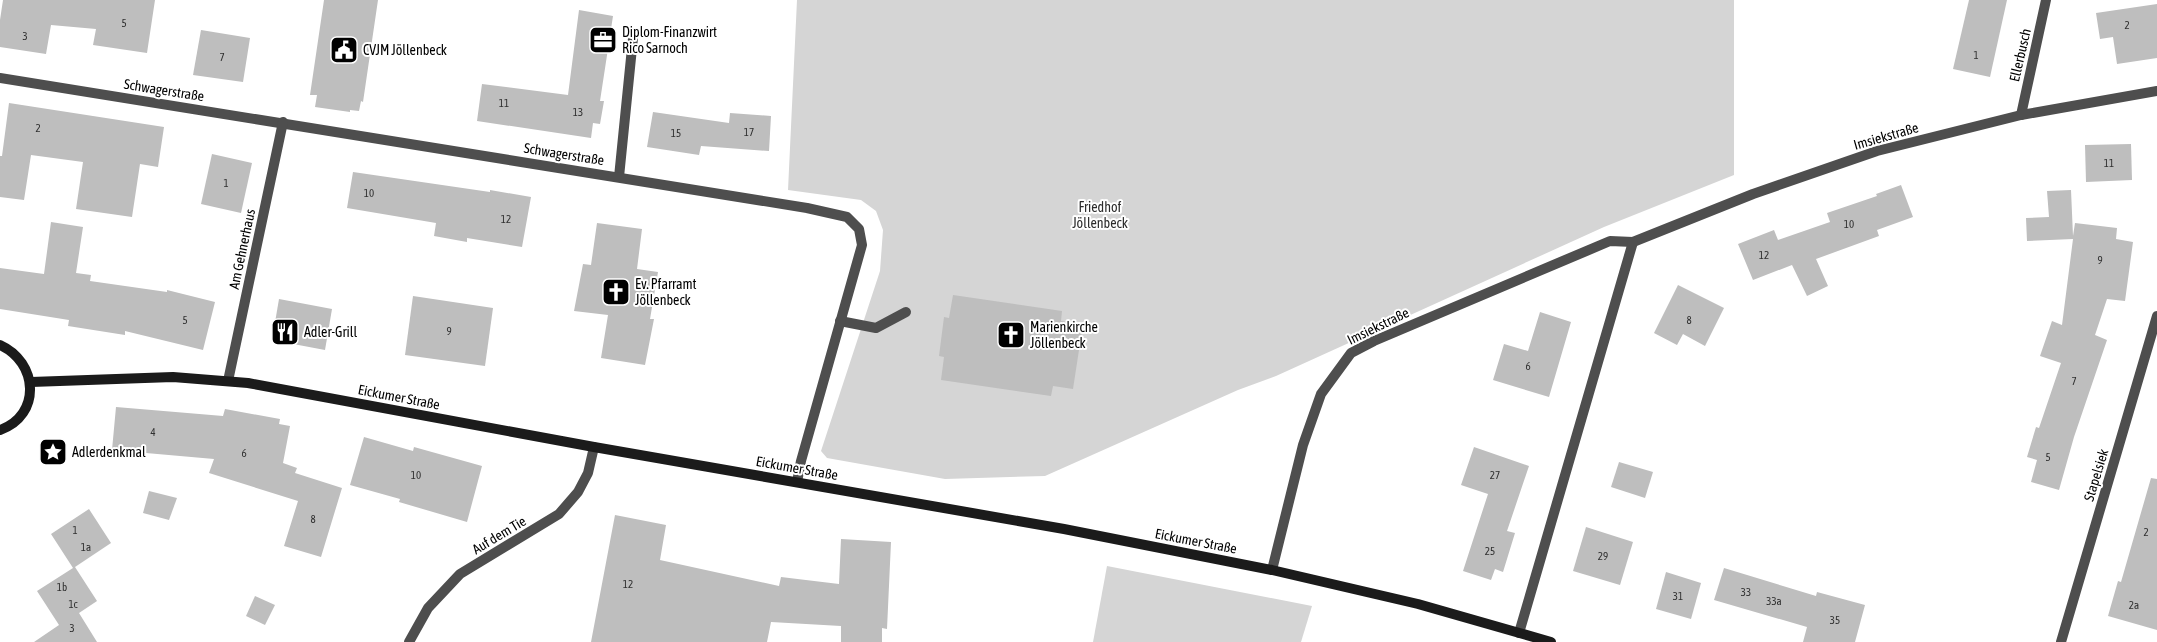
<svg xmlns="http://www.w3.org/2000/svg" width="2157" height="642" viewBox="0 0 2157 642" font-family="'Asap Condensed',sans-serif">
	<rect width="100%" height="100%" fill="#fff"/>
	<g fill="#d5d5d5">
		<path d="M797,0h937v175l-130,52 -328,149 -38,14 -193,86 -100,3 -118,-21 -6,-7 59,-180 3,-41 -7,-19 -15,-11 -73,-10z"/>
		<path d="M1107,566l205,40 -11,36h-208z"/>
	</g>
	<g fill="#bebebe">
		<path d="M3,0h152l-8,53 -54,-8 3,-16 -45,-4 -5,29 -46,-7v-27z"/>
		<path d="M324,0h54l-15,102 -2,-1 -2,10 -9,-1v2l-35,-5 2,-12h-7z"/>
		<path d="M1969,0h38l-17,77 -37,-8z"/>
		<path d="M2157,4v54l-40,6 -4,-27 -13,2 -4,-26z"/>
		<path d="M579,10l34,6 -13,85h4l-4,23 -7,-1 -2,15 -114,-17 5,-37 86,11z"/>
		<path d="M201,30l49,8 -7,44 -50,-7z"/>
		<path d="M9,103l155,24 -6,40 -18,-3 -8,53 -56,-8 7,-47 -52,-7 -7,45 -24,-3v-41h2z"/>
		<path d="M653,112l76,11 1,-10 41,3 -2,35 -68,-5 -2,9 -52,-8z"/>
		<path d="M2131,144l1,36 -46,2 -1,-37z"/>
		<path d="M212,154l40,9 -11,50 -40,-9z"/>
		<path d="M353,172l137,20v-2l41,7 -9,50 -55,-9v4l-33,-6 2,-13 -89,-15z"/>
		<path d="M1901,185l12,32 -36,13 2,6 -63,23 12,27 -21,10 -15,-31 -39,15 -15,-36 36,-14 4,10 52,-18 -3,-9 50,-17 -1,-2z"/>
		<path d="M2071,190l2,46 2,-13 42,5 -1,11 17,3 -8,59 -18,-2 -12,36 12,5 -33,97 -15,53 -28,-8 6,-22 -10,-3 9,-30 3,1 22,-65 -21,-7 12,-35 10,4 11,-86 -46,2 -1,-23 23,-1 -2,-26z"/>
		<path d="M51,222l32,5 -7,46 15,2 -1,6 77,11v-2l48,12 -12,48 -78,-19v4l-57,-9 1,-6 -69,-11v-41l44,6z"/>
		<path d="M597,223l45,6 -5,40 21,3 -8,47h4l-9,46 -44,-7 7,-43 -34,-4 9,-47 8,1z"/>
		<path d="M1678,285l46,23 -19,38 -22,-12 -6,11 -23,-12z"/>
		<path d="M953,295l109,16 -1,10 22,3 -10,65 -20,-3 -2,10 -110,-16 3,-23 -5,-1 5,-39 5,1z"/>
		<path d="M413,296l80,12 -8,58 -80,-11z"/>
		<path d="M279,299l53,10 -7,41 -53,-10z"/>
		<path d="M1540,312l31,10 -22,75 -56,-17 11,-36 24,7z"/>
		<path d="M116,407l107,9 2,-7 55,10 -1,5 11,2 -7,37 14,5 -2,5 47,15 -21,69 -37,-11 14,-45 -89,-28 5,-14 -102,-9z"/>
		<path d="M364,437l49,14 1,-4 68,19 -15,56 -68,-20 1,-3 -50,-14z"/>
		<path d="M1474,447l55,19 -22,65 8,2 -12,39 -8,-3 -4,11 -28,-9 25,-77 -27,-9z"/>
		<path d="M1619,462l34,10 -8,26 -34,-11z"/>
		<path d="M2151,478l6,1v151l-49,-14 10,-35 3,1z"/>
		<path d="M149,491l28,7 -8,22 -26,-7z"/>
		<path d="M89,509l22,34 -36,24 22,34 -18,12 18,29h-63l25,-17 -22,-34 36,-23 -22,-34z"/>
		<path d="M615,515l51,10 -6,35 119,26 2,-9 58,7 2,-45 50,3 -4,87 -5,-1v14h-41v-16l-70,-4 -4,20h-176z"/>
		<path d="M1586,527l47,15 -13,43 -47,-14z"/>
		<path d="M1724,568l92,28 1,-4 48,13 -10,37h-52l4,-15 -93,-27z"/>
		<path d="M1666,572l35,11 -10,36 -35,-10z"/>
		<path d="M255,596l20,9 -10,20 -19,-9z"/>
	</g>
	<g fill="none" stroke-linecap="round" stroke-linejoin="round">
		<g stroke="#4e4e4e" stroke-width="10">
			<path d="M619,177l14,-139"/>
			<path d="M840,321l36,7 30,-16"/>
		</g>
		<g stroke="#4e4e4e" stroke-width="10">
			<path d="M0,78l807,130 40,9 12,12 3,16 -61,216 -4,21"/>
			<path d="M2021,115l25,-115"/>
			<path d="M228,381l55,-259"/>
			<path d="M1272,570l31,-125 18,-51 30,-41 23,-12 236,-100 23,1 120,-48 124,-43 144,-36 136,-24"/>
			<path d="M1519,633l114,-391"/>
			<path d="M409,642l19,-34 32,-34 99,-60 19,-22 10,-19 6,-26"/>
			<path d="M2061,642l96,-326"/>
		</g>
		<g stroke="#1b1b1b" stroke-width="10">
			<path d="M0,345c38,17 42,70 0,85"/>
			<path d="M31,382l142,-5 75,6 346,64 470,82 208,41 146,34 133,38"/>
		</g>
	</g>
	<defs>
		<symbol id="office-square" viewBox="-11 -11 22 22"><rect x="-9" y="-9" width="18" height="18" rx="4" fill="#000" stroke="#fff"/><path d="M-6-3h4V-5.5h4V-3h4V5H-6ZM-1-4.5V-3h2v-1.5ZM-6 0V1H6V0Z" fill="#fff"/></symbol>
		<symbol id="civic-square" viewBox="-11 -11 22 22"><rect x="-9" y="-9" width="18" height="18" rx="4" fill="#000" stroke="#fff"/><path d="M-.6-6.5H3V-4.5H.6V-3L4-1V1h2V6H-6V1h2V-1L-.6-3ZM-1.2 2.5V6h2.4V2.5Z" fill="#fff"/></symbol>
		<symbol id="church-square" viewBox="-11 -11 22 22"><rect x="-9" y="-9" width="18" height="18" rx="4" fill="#000" stroke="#fff"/><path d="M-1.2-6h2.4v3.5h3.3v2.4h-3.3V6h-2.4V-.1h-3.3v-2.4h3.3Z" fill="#fff"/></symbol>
		<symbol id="restaurant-square" viewBox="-11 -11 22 22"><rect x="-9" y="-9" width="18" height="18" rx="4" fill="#000" stroke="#fff"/><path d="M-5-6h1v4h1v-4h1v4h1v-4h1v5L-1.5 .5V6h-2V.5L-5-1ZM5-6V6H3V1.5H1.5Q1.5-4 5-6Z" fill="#fff"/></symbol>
		<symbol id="sight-square" viewBox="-11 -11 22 22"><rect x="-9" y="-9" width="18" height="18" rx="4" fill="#000" stroke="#fff"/><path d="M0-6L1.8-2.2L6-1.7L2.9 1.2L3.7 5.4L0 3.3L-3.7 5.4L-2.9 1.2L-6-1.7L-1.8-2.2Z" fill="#fff"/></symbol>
	</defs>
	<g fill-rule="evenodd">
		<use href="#office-square" x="587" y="24" width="32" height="32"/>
		<use href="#civic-square" x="328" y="34" width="32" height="32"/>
		<use href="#church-square" x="600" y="276" width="32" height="32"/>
		<use href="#restaurant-square" x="269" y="316" width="32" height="32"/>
		<use href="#church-square" x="995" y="319" width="32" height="32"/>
		<use href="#sight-square" x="37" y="436" width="32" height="32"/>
	</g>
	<g text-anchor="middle" stroke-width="4" stroke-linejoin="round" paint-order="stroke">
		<g font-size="11" fill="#303030">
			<text x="124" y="27">5</text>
			<text x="2127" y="29">2</text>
			<text x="25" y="40">3</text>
			<text x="1976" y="59">1</text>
			<text x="222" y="61">7</text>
			<text x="504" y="107">11</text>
			<text x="578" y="116">13</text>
			<text x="38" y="132">2</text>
			<text x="749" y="136">17</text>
			<text x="676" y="137">15</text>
			<text x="2109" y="167">11</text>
			<text x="226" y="187">1</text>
			<text x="369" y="197">10</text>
			<text x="506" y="223">12</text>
			<text x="1849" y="228">10</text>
			<text x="1764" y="259">12</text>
			<text x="2100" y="264">9</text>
			<text x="185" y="324">5</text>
			<text x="1689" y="324">8</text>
			<text x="449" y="335">9</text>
			<text x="1528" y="370">6</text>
			<text x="2074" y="385">7</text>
			<text x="153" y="436">4</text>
			<text x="244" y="457">6</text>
			<text x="2048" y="461">5</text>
			<text x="416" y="479">10</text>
			<text x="1495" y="479">27</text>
			<text x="313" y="523">8</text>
			<text x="75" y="534">1</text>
			<text x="2146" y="536">2</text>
			<text x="86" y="551">1a</text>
			<text x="1490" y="555">25</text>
			<text x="1603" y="560">29</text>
			<text x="628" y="588">12</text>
			<text x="62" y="591">1b</text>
			<text x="1746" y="596">33</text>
			<text x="1678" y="600">31</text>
			<text x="1774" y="605">33a</text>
			<text x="73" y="608">1c</text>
			<text x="2134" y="609">2a</text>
			<text x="1835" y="624">35</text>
			<text x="72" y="632">3</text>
		</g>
		<g font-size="14" fill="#000" stroke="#fff" text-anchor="start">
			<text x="622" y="37">Diplom-Finanzwirt<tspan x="622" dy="16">Rico Sarnoch</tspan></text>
			<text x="363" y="55">CVJM Jöllenbeck</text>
			<text x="635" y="289">Ev. Pfarramt<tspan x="635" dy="16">Jöllenbeck</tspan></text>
			<text x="1030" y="332">Marienkirche<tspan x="1030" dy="16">Jöllenbeck</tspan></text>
			<text x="304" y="337">Adler-Grill</text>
			<text x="72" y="457">Adlerdenkmal</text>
		</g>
		<g font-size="14" fill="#000" stroke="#fff">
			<text transform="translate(2020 55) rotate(-77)" y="5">Ellerbusch</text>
			<text transform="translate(164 90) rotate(9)" y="5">Schwagerstraße</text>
			<text transform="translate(1886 136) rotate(-16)" y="5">Imsiekstraße</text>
			<text transform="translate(564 154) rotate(9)" y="5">Schwagerstraße</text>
			<text transform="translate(242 249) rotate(-78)" y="5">Am Gehnerhaus</text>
			<text transform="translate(1378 326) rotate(-26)" y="5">Imsiekstraße</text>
			<text transform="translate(399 397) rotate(11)" y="5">Eickumer Straße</text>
			<text transform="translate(797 468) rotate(10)" y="5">Eickumer Straße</text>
			<text transform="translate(2096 475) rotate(-73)" y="5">Stapelsiek</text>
			<text transform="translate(499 535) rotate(-31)" y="5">Auf dem Tie</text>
			<text transform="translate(1196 541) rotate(11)" y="5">Eickumer Straße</text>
		</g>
		<g font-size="14" fill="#2c2c2c" stroke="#fff">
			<text x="1100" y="212">Friedhof<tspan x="1100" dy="16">Jöllenbeck</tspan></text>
		</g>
	</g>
</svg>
